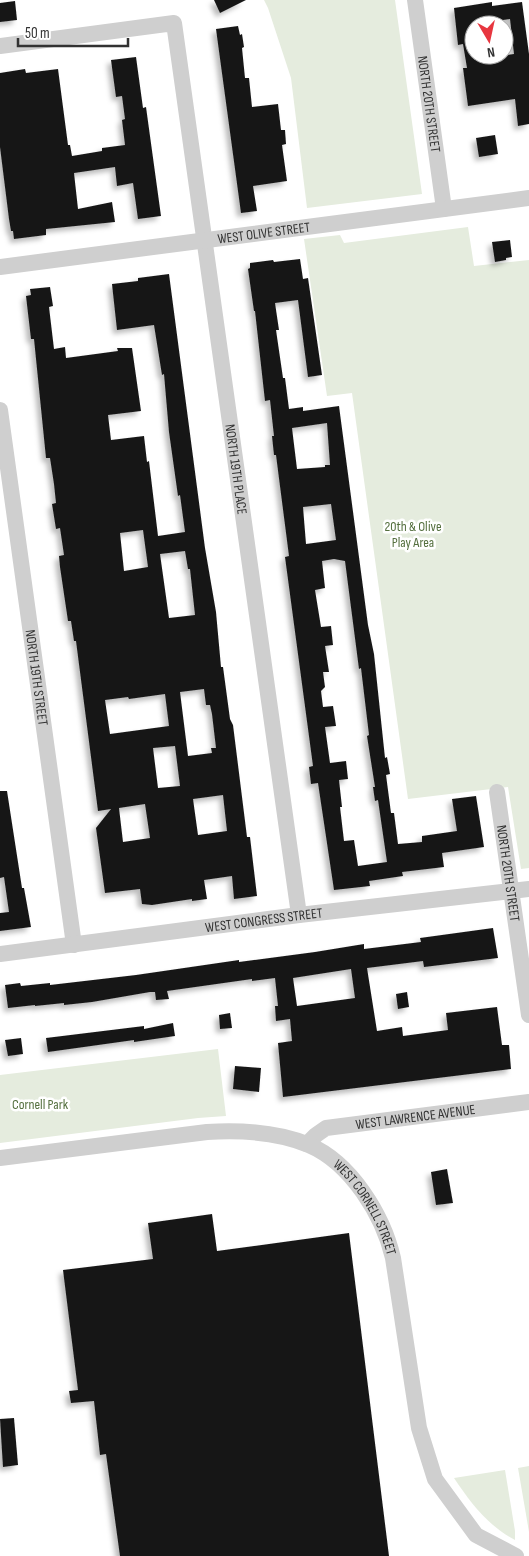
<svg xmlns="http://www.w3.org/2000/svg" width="529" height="1556" viewBox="0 0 529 1556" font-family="'Sofia Sans Condensed',sans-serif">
	<defs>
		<filter id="shadow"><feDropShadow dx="-4" dy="4" stdDeviation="2.5" flood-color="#0004"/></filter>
	</defs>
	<rect width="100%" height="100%" fill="#fff"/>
	<g fill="#e5ecde">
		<path d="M264,0h131l27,194 -115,14 -16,-130 -23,-70z"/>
		<path d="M468,227l6,39 55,-6v608l-8,1 -13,-82 -100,12 -56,-406 -25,3 -23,-157 36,-4 4,8z"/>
		<path d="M218,1049l8,67 -28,2 -198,25v-68z"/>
		<path d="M529,1466v66l-11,-64z"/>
		<path d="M505,1470l10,61v9c-27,-14 -45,-38 -61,-62z"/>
	</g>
	<g fill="#191919" fill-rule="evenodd" filter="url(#shadow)">
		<path d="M214,0h32l-26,13z"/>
		<path d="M15,1l2,19 -17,2v-19z"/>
		<path d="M492,2v4l30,-4 7,52v70l-11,2 -3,-27 -47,7 -5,-38h4l-4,-24 -5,1 -4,-37zM510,19l4,35 -40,5v-35z"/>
		<path d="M238,26l2,9 2,-1 2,13 -2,1 3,30h4l3,29 26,-3 3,26h4l1,14 -4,1 5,36 -34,5 4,25 -16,2 -25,-184z"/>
		<path d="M136,57l7,51 3,-1 15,109 -23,3 -5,-36 -16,3 -2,-19 -41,6 4,36 34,-7 3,20 -69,7v6l-32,4 -1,-8h-2l-2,-12 -9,-72v-74l25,-4 1,4 32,-4 10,76h2l2,11 30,-5v-3l23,-3 -3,-25 3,-1 -3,-23 -6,1 -5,-37z"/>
		<path d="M495,135l3,19 -19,3 -3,-19z"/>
		<path d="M510,240l2,17 -6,1v2l-11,2 -3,-20z"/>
		<path d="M300,259l3,20 5,-1 14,97 -14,2 -10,-77 -23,3 4,27h-3l7,48h2l4,31 14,-2v4l36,-5 29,219 6,29 11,104 2,-1 3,17 -4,1 5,38h3l4,31 24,-2v-6l35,-5 -5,-32 24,-3 8,51 -42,6 2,14 -42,5 1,4 -34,5 1,5 -36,4 -16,-107 -7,1 -2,-17 4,-1 -28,-209 4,-1 -13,-101h-2l-2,-19h2l-4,-36 -5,1 -10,-90h-1l-6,-42 2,-1v-5l23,-3 1,2zM327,423l3,42h-5v2l-28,2 -5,-41zM331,504l5,36 -30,4 -3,-37zM334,559l11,2 14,108 2,-1 8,67 -2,1 8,51h-2l2,14 3,-1 9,62 -29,4 -4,-26 -10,1 -4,-34h2l-3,-27 9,-1 -2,-18 -16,2 -5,-36 11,-1 -3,-20 -10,1 -2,-16 4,-4 -2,-15h6l-4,-26 8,-1 -2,-19 -10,1 -6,-37 10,-2 -3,-27z"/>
		<path d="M169,274l36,274 11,64 5,55h2l7,52 3,6 14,112h3l7,59 -23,3 -2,-23 -28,4 3,19 -15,2v-2l-40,6 -10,-1 -2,-15 -35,4 -9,-65 15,-19 -13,2 -22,-170h-2l-3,-20h-3l-8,-54 -1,-11 5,-1 -4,-27 -4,1 -4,-25 4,-1 -2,-19 -4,-26h-4l-12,-119h-3l-5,-43 5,-1 -1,-6 20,-2 3,19 -4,1 5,42 11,-2 1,11 52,-7 -1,-3h15l9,63 -33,4 3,25 33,-4 3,26 2,-1 9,75 27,-4 -5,-37 -2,1 -9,-64 -5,-58 -2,1 -8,-50 -37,5 -5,-46 26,-3v-3zM143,530l5,37 -24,4 -4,-38zM185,551l3,18h2l5,46 -26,3 -9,-64zM204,689l2,16h4l2,9 4,34h-5l1,5 -24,3 -8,-64zM165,694l4,32 -59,8 -5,-34 23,-3 1,2zM175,746l5,40 -22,2 -5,-40zM223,795l4,36 -29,4 -5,-36zM145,804l5,34 -27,4 -4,-34z"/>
		<path d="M0,791h7l15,97h2l7,39 -31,4v-18l9,-1 -5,-35 -4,1z"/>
		<path d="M493,928l5,30 -74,9 -1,-6 -56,7 10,63 25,-4 1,9 45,-6 -2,-17 51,-6 5,38h7l2,24 -228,28 -5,-54 14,-2 -2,-22 -14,2 -1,-15h3l-3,-28 -23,3v-2l-85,12 2,8 -13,1 -1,-8h-5l-58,10 -28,3v-2l-29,3v-1l-27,3 -3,-23 15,-2 1,3 29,-3v2l86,-10 103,-15v2l76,-10 49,-8v5l57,-7 -1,-4zM351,969l4,29 -58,8 -4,-28z"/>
		<path d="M407,992l2,15 -11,2 -2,-15z"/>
		<path d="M230,1013l2,15 -12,1 -1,-14z"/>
		<path d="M173,1023l2,13 -41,6v-2l-86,12 -2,-14 98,-12v3z"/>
		<path d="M21,1038l2,16 -15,2 -3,-16z"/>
		<path d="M235,1066l26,2 -2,24 -26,-3z"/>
		<path d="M447,1169l6,34 -17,2 -5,-33z"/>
		<path d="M212,1214l5,37 132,-18 40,323h-269l-14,-102 -6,1 -6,-54 -23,2 -2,-12 9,-1 -15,-120 90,-11 -5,-36z"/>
		<path d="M14,1418l4,47 -15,2 -3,-48z"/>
	</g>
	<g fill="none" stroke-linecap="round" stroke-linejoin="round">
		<g stroke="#cfcfcf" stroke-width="16">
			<path id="s1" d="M415,0l29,209"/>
			<path id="s2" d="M0,46l174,-23 125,892"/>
			<path id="s3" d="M0,267l529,-69"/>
			<path id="s4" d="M0,410l74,535"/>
			<path id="s5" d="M497,792l32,223"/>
			<path id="s6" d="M0,954l299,-39 230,-26"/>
			<path id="s7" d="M307,1144l9,-9 10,-7 203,-26"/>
			<path id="s8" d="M0,1158l207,-26c33,-2 71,0 102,13 42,18 74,70 84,113l26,170 16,51 41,56 40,21"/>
		</g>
	</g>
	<g text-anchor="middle" stroke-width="5" stroke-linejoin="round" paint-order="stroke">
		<g font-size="14" fill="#323232" stroke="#fff">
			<text dy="5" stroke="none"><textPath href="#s1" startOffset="105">NORTH 20TH STREET</textPath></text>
			<text dy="5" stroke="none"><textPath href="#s3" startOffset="266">WEST OLIVE STREET</textPath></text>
			<text dy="5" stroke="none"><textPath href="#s2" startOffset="626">NORTH 19TH PLACE</textPath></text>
			<text dy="5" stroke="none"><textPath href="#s4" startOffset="270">NORTH 19TH STREET</textPath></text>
			<text dy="5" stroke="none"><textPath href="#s5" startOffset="82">NORTH 20TH STREET</textPath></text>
			<text dy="5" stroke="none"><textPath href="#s6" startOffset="266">WEST CONGRESS STREET</textPath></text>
			<text dy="5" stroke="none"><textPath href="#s7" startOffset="115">WEST LAWRENCE AVENUE</textPath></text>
			<text dy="5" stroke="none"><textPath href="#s8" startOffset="399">WEST CORNELL STREET</textPath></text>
		</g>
		<g font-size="14" fill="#546f3e" stroke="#fff">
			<text x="413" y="531">20th &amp; Olive<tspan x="413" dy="16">Play Area</tspan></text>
			<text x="40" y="1109">Cornell Park</text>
		</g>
	</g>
	<g transform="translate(489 40) rotate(171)"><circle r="24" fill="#ffffff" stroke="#adadad"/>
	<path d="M0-4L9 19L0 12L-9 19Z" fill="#e7363f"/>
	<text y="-8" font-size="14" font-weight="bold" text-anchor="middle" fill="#323232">N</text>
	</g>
	<path d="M18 38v8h110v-8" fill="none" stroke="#323232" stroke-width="2.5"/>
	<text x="25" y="38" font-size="15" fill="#323232" stroke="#ffffff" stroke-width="4" paint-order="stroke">50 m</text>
</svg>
